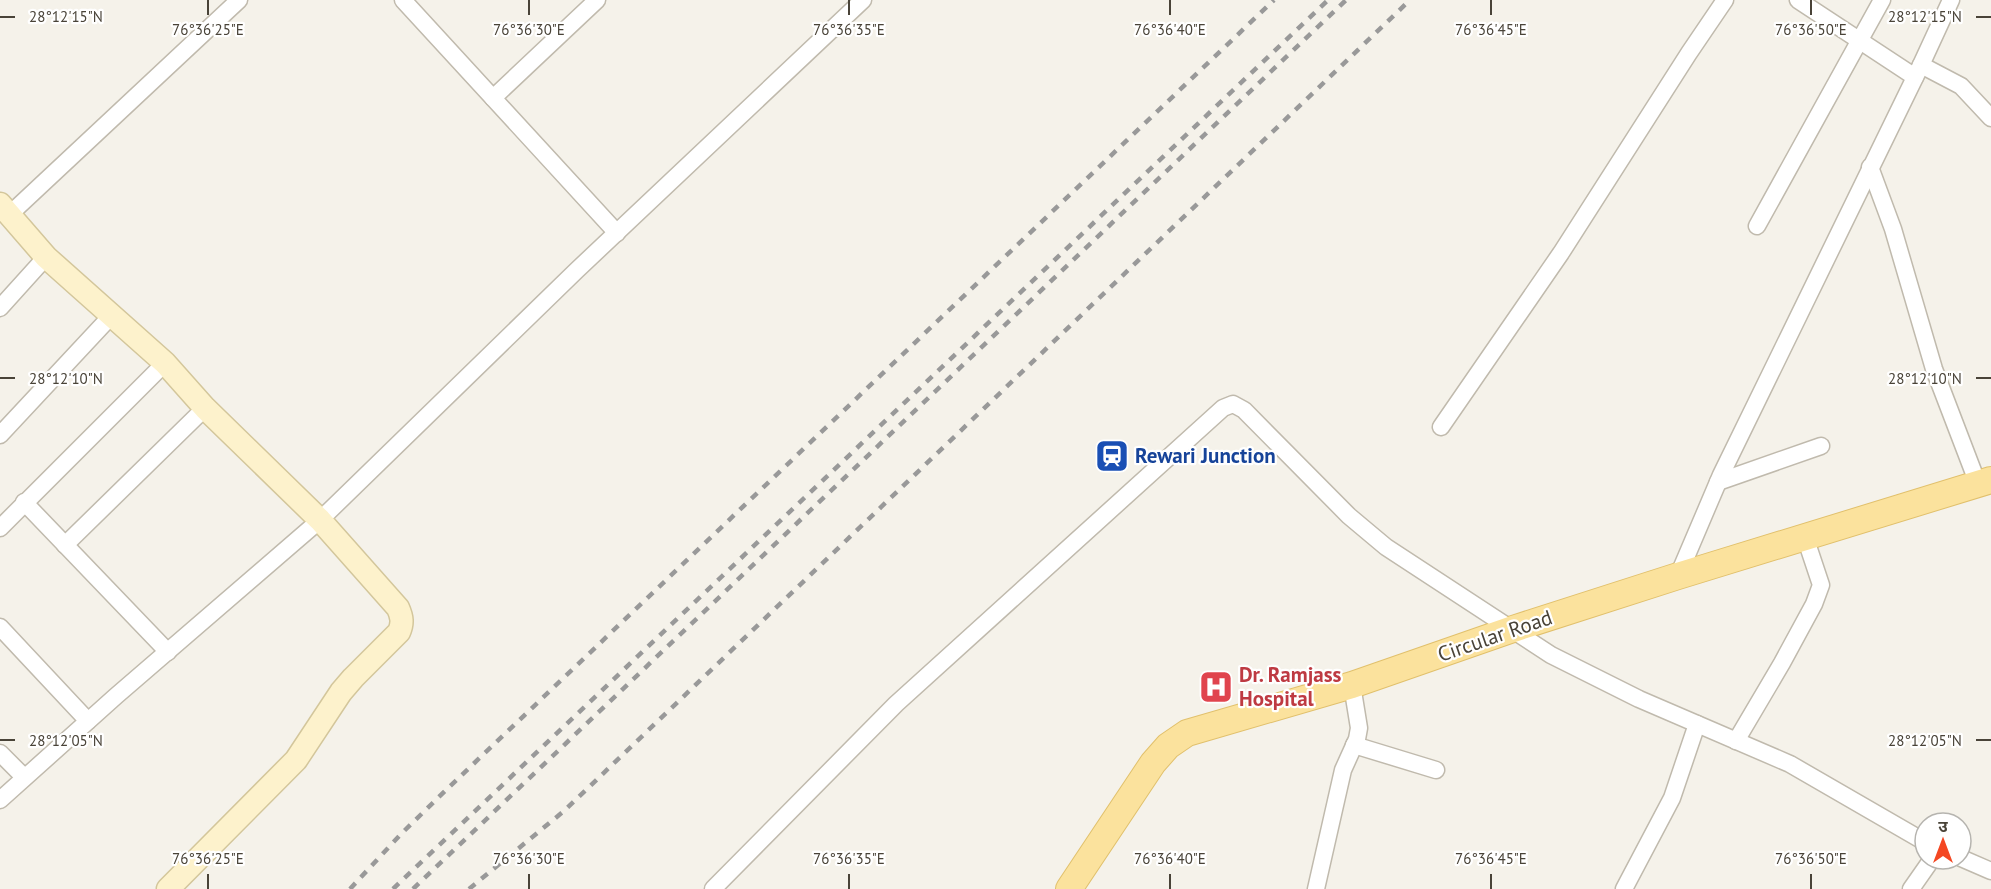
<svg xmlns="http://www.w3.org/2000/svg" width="1991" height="889" viewBox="0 0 1991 889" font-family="'PT Sans','Noto Sans Devanagari',sans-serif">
	<rect width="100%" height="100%" fill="#f5f2ea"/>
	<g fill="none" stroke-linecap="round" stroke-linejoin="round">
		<defs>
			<g id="street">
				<path d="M403,0l214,233"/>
				<path d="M1798,0l117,77"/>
				<path d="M1921,65l40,21 30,32"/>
				<path d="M493,98l104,-98"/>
				<path d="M1870,167l23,62 41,140 44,115"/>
				<path d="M9,215l230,-215"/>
				<path d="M1757,226l125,-226"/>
				<path d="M0,308l46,-51"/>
				<path d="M1441,427l120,-174 128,-200 36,-53"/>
				<path d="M0,435l112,-120"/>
				<path d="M1718,482l103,-36"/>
				<path d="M24,502l144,150"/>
				<path d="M0,528l165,-165"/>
				<path d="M65,545l140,-137"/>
				<path d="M1678,576l43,-101 200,-410 30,-65"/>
				<path d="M0,627l88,94"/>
				<path d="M1736,741l46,-78 32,-59 7,-19 -16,-48"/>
				<path d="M1354,745l82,25"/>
				<path d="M0,753l24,24"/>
				<path d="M0,800l116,-104 204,-176 257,-250 286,-270"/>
				<path d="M1961,858l30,13"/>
				<path d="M713,889l183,-185 327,-296 10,-4 11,6 105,106 37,31 165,108 88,44 151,65 135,78"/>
				<path d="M1316,889l27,-119 14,-31 2,-11 -7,-43"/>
				<path d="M1624,889l48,-91 25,-74"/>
				<path d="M1911,889l21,-30"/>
			</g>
			<path id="secondary" d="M0,204l46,53 119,106 40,45 115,112 78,88c4,9 5,15 1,24l-46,46 -12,14 -45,68 -128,129"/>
			<path id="primary" d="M1069,889l84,-126 15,-17 19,-13 165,-48 161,-56 165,-53 313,-96"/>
		</defs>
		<use href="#street" stroke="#c0baad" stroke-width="19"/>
		<use href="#secondary" stroke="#d3c69b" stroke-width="25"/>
		<use href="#primary" stroke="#e1c06c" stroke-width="28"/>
		<use href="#street" stroke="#fff" stroke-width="16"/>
		<use href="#secondary" stroke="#fdf2cc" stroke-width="22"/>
		<use href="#primary" stroke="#fbe29d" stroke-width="26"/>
		<g stroke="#999" stroke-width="4.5" stroke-dasharray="8 8" stroke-linecap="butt">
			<path d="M350,889l51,-55 44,-43 829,-791"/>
			<path d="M393,889l935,-889"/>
			<path d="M413,889l933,-889"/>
			<path d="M469,889l95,-78 846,-811"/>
		</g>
	</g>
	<path fill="none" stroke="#494338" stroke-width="2" d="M208,0v15M529,0v15M849,0v15M1170,0v15M1491,0v15M1811,0v15M0,17h15M1976,17h15M0,378h15M1976,378h15M0,740h15M1976,740h15M208,874v15M529,874v15M849,874v15M1170,874v15M1491,874v15M1811,874v15"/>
	<defs>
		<symbol id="station-square" viewBox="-11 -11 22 22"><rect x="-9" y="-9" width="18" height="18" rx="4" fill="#1a4fb4" stroke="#fff"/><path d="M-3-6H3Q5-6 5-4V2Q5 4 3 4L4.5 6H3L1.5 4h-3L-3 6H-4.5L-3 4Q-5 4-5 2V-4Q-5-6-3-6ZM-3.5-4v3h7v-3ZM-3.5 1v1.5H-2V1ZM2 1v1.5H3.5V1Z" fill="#fff"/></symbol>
		<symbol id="hospital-square" viewBox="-11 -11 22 22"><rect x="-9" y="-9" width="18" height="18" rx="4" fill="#e0444e" stroke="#fff"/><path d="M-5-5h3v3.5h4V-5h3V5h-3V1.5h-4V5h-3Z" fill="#fff"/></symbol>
	</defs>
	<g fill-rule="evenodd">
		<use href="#station-square" x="1093" y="437" width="38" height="38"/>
		<use href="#hospital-square" x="1197" y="668" width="38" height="38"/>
	</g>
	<g text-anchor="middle" stroke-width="4.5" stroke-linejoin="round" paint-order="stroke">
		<g font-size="21" font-weight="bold" fill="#164399" stroke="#fff" text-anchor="start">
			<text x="1135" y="463">Rewari Junction</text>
		</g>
		<g font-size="21" fill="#494338" stroke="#fff">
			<text transform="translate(1495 636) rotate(-19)" y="7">Circular Road</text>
		</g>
		<g font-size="21" font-weight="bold" fill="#be3a42" stroke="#fff" text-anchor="start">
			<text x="1239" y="682">Dr. Ramjass<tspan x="1239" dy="24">Hospital</tspan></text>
		</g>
	</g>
	<g font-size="15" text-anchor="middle" fill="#494338" stroke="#fff" stroke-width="4.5" stroke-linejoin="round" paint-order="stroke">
		<text x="66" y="22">28°12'15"N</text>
		<text x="1925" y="22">28°12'15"N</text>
		<text x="208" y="35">76°36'25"E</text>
		<text x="529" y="35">76°36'30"E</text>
		<text x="849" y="35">76°36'35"E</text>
		<text x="1170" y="35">76°36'40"E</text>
		<text x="1491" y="35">76°36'45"E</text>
		<text x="1811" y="35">76°36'50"E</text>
		<text x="66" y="384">28°12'10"N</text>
		<text x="1925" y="384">28°12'10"N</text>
		<text x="66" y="746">28°12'05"N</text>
		<text x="1925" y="746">28°12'05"N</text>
		<text x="208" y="864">76°36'25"E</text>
		<text x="529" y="864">76°36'30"E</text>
		<text x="849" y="864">76°36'35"E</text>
		<text x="1170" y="864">76°36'40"E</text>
		<text x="1491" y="864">76°36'45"E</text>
		<text x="1811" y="864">76°36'50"E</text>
	</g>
	<g transform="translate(1943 841)"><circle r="28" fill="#ffffff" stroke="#b6b4af" stroke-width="1.5"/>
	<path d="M0-4.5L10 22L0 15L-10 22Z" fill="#f44722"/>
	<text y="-9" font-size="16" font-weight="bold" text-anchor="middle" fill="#494338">उ</text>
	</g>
</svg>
